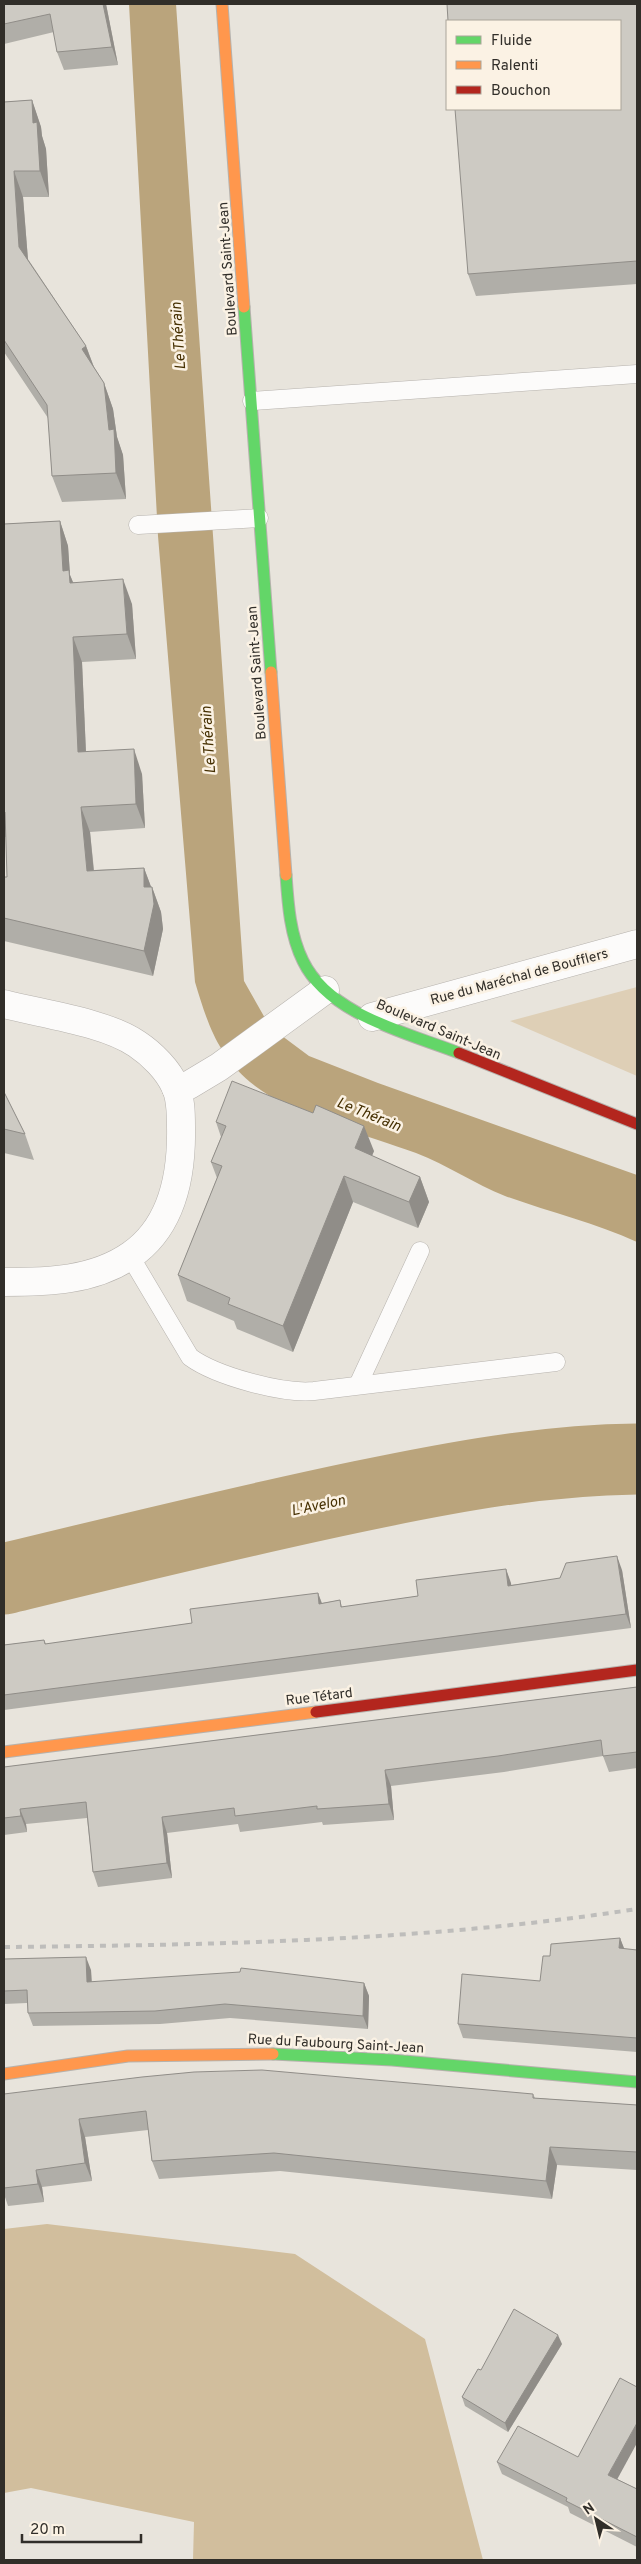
<svg xmlns="http://www.w3.org/2000/svg" width="641" height="2564" viewBox="0 0 641 2564" font-family="Overpass,sans-serif">
	<rect width="100%" height="100%" fill="#e8e4dc"/>
	<path fill="#decfb6" d="M637,987v89l-127,-55z"/>
	<path fill="#d1be9d" d="M47,2224l248,30 130,85 58,221h-290l1,-38 -163,-34 -27,5v-264z"/>
	<path fill="#baa47c" d="M129,4h47l68,977 26,46 39,29 69,27 259,92v67c-42,-19 -88,-30 -132,-46 -30,-12 -58,-31 -89,-43 -49,-18 -125,-37 -166,-71 -33,-28 -43,-60 -55,-100l-37,-446z"/>
	<g fill="none" stroke-linecap="round" stroke-linejoin="round">
		<path stroke="#baa47c" stroke-width="71" d="M4,1579c119,-29 237,-58 357,-83 91,-19 182,-36 276,-37"/>
		<defs>
			<g id="lane">
				<path d="M252,401l385,-27"/>
				<path d="M138,525l121,-7"/>
				<path d="M130,1256l60,101c26,19 92,37 124,34l242,-29"/>
				<path d="M358,1385l62,-134"/>
			</g>
			<g id="street">
				<path d="M4,1004c38,10 101,18 133,40 15,10 31,26 38,42 6,11 6,29 6,41 1,48 -8,99 -50,128 -37,26 -84,27 -127,27"/>
				<path d="M372,1017l265,-73"/>
				<path d="M176,1088l13,-3 30,-18 106,-77"/>
			</g>
			<g id="fast">
				<path d="M244,307l27,365"/>
				<path d="M286,875c2,29 4,60 17,86 26,54 105,72 156,92"/>
				<path d="M273,2054l119,6 245,22"/>
			</g>
			<g id="slow">
				<path d="M222,4l22,303"/>
				<path d="M271,672l15,203"/>
				<path d="M4,1752l312,-40"/>
				<path d="M4,2074l124,-18 145,-2"/>
			</g>
			<g id="jam">
				<path d="M459,1053l178,71"/>
				<path d="M316,1712l321,-42"/>
			</g>
		</defs>
		<use href="#lane" stroke="#b6b2ad" stroke-width="19"/>
		<use href="#street" stroke="#b6b2ad" stroke-width="29"/>
		<use href="#fast" stroke="#b6b2ad" stroke-width="13"/>
		<use href="#slow" stroke="#b6b2ad" stroke-width="13"/>
		<use href="#jam" stroke="#b6b2ad" stroke-width="13"/>
		<use href="#lane" stroke="#fcfbfa" stroke-width="18"/>
		<use href="#street" stroke="#fcfbfa" stroke-width="28"/>
		<use href="#fast" stroke="#63d668" stroke-width="11"/>
		<use href="#slow" stroke="#ff974d" stroke-width="11"/>
		<use href="#jam" stroke="#b3261e" stroke-width="11"/>
		<path stroke="#bebdbb" stroke-width="4" stroke-dasharray="6 6" stroke-linecap="butt" d="M4,1947c211,-2 424,-6 633,-38"/>
	</g>
	<g fill="#b0aea8">
		<path d="M4,4h102l12,61 -54,5 -7,-18 -3,-20 -50,12z"/>
		<path d="M637,4v280l-161,12 -8,-22z"/>
		<path d="M32,100l9,27 1,9 4,13 3,48h-26l5,62 58,87 8,21 10,16 9,26 4,28 6,18 3,44 -64,3 -10,-26 -4,-58 -44,-66v-250z"/>
		<path d="M60,521l8,25 2,29 3,7 59,22 4,55 -54,3 4,90 56,22 3,54 -55,4 4,38 50,-2 7,19h1l9,25 2,17 -10,47 -149,-35v-64h3l-1,-40h-2v-313z"/>
		<path d="M4,1092l21,42 9,26 -30,-7z"/>
		<path d="M216,1122l158,29 -2,5 48,21 9,25 -11,26 -65,-26 -60,150 -56,-23 -3,-8 -47,-20 -9,-26 39,-97 -6,-16 10,-25z"/>
		<path d="M506,1569l5,16 111,-15 9,58 -627,82v-65l40,-5 2,4 146,-21 126,-30 4,10 18,-3 2,7 76,-11z"/>
		<path d="M637,1687v81l-28,4 -6,-16 -99,16 -113,14 3,34 -71,5 -1,-3 -82,10 -2,-8 -71,9 5,45 -74,9 -5,-15 -6,-54 -61,6 1,8 -23,3v-68z"/>
		<path d="M620,1938l4,11 13,1v102l-174,-14 -5,-14 82,-43 10,-25z"/>
		<path d="M4,1959l87,11 1,12 272,1 5,13 -1,33 -138,-11 -70,6 -127,2 -5,-13 -1,-10 -23,1z"/>
		<path d="M4,2094h529l2,4 102,7v65l-80,-5 -5,34 -272,-28 -121,8 -7,-18 -4,-31 -63,7 7,44 -50,6 2,15 -36,4 -4,-12z"/>
		<path d="M562,2344l-54,88 -43,-26 -3,-9 19,-27z"/>
		<path d="M497,2462l120,17 20,10v58l-67,-34 -2,-6 -66,-33z"/>
	</g>
	<g fill="#908d88">
		<path d="M103,4h3l12,61 -6,-18z"/>
		<path d="M32,100l9,27 1,9 4,13 3,48 -9,-26 -7,-48z"/>
		<path d="M14,171l9,26 6,76 -10,-26z"/>
		<path d="M86,346l10,27 -14,-24z"/>
		<path d="M104,383l9,26 4,28 6,18 3,44 -10,-26 -7,-43z"/>
		<path d="M60,521l8,25 2,29 8,20 -15,-24z"/>
		<path d="M123,579l9,25 4,55 -9,-25z"/>
		<path d="M73,637l9,25 5,115 -9,-25z"/>
		<path d="M134,749l8,25 3,54 -9,-24z"/>
		<path d="M81,807l9,25 6,63 -9,-24z"/>
		<path d="M144,868l9,24 -1,-5 9,25 2,17 -10,47 -9,-25z"/>
		<path d="M364,1126l10,25 -10,23 -9,-26z"/>
		<path d="M344,1176l9,26 -60,150 -10,-26z"/>
		<path d="M420,1177l9,25 -11,26 -9,-26z"/>
		<path d="M617,1556l5,14 9,58 -5,-14z"/>
		<path d="M506,1569l5,14 2,17 -5,-14z"/>
		<path d="M318,1593l5,14 -4,-3z"/>
		<path d="M385,1770l6,16 3,34 -5,-16z"/>
		<path d="M20,1809l6,15 1,8 -6,-16z"/>
		<path d="M162,1817l5,16 5,45 -5,-15z"/>
		<path d="M620,1938l6,15 -7,-5z"/>
		<path d="M86,1957l5,13 1,26 -5,-14z"/>
		<path d="M364,1983l5,13 -1,33 -5,-13z"/>
		<path d="M79,2119l6,18 7,44 -7,-18z"/>
		<path d="M550,2147l7,18 -5,34 -6,-18z"/>
		<path d="M36,2170l6,17 2,15 -6,-18z"/>
		<path d="M558,2335l4,9 -54,88 -3,-9z"/>
		<path d="M637,2423v20l-24,44 -5,-12z"/>
	</g>
	<g fill="#cdcac3" stroke="#908d88">
		<path d="M4,4h99l9,43 -55,5 -7,-38 -46,10z"/>
		<path d="M447,4h190v257l-169,13 -13,-165h165v-88h-172z"/>
		<path d="M32,100l1,23 4,-1 3,49h-26l5,76 67,99 -4,3 22,34 5,47 5,-1 2,44 -64,3 -5,-71 -43,-65v-238z"/>
		<path d="M60,521l3,50 6,-1 1,13 53,-4 4,55 -54,3 5,115 56,-3 2,55 -55,3 6,64 57,-3v19h8l2,17 -10,47 -140,-33v-41h3l-2,-65h-1v-288z"/>
		<path d="M232,1081l81,32 3,-8 48,21 -9,22 65,29 -11,25 -65,-26 -61,150 -55,-22 2,-6 -52,-23 44,-109 -11,-4 15,-36 -10,-4z"/>
		<path d="M4,1092l21,42 -21,-5z"/>
		<path d="M617,1556l9,58 -622,81v-50l40,-5 1,4 147,-21 -2,-14 128,-16 1,11 21,-4 1,7 77,-11 -2,-16 90,-11 2,17 52,-8 6,-15z"/>
		<path d="M637,1687v65l-34,4 -2,-16 -103,16 -113,14 4,34 -72,5v-3l-82,10 -1,-8 -72,9 5,46 -74,9 -7,-70 -66,7 1,7 -17,2v-51z"/>
		<path d="M620,1938l-1,10 18,2v88l-179,-14 4,-50 78,7 3,-25h7l1,-12z"/>
		<path d="M86,1957l1,25 153,-10 1,-4 123,15 -1,33 -138,-12 -70,7 -127,2 -1,-23 -23,1v-32z"/>
		<path d="M262,2070l271,24v4l104,7v47l-87,-5 -4,34 -272,-28 -122,8 -6,-50 -67,8 6,44 -49,7 2,14 -34,4v-94l138,-17 52,-5z"/>
		<path d="M514,2309l44,26 -53,88 -43,-26 16,-28 3,1z"/>
		<path d="M620,2378l17,9v36l-29,52 29,14v48l-71,-36 1,-3 -70,-36 21,-36 60,31z"/>
	</g>
	<g text-anchor="middle" stroke-width="5" stroke-linejoin="round" paint-order="stroke">
		<g font-size="14" fill="#312e29" stroke="#fbf2e4">
			<text transform="translate(227 269) rotate(-94)" y="5">Boulevard Saint-Jean</text>
			<text transform="translate(256 673) rotate(-94)" y="5">Boulevard Saint-Jean</text>
			<text transform="translate(519 976) rotate(-15)" y="5">Rue du Maréchal de Boufflers</text>
			<text transform="translate(439 1029) rotate(23)" y="5">Boulevard Saint-Jean</text>
			<text transform="translate(319 1696) rotate(-7)" y="5">Rue Tétard</text>
			<text transform="translate(336 2043) rotate(3)" y="5">Rue du Faubourg Saint-Jean</text>
		</g>
		<g font-size="15" font-style="italic" fill="#452f01" stroke="#fbf2e4">
			<text transform="translate(178 336) rotate(-94)" y="5">Le Thérain</text>
			<text transform="translate(208 740) rotate(-94)" y="5">Le Thérain</text>
			<text transform="translate(369 1114) rotate(22)" y="5">Le Thérain</text>
			<text transform="translate(318 1505) rotate(-12)" y="5">L'Avelon</text>
		</g>
	</g>
	<rect width="641" height="2564" fill="none" stroke="#312e29" stroke-width="10"/>
	<rect x="446" y="20" width="175" height="90" fill="#fbf2e4" stroke="#aaa499"/>
	<rect x="456" y="36" width="25" height="8" fill="#63d668" stroke="#aaa499"/>
	<text x="491" y="45" font-size="15" fill="#312e29">Fluide</text>
	<rect x="456" y="61" width="25" height="8" fill="#ff974d" stroke="#aaa499"/>
	<text x="491" y="70" font-size="15" fill="#312e29">Ralenti</text>
	<rect x="456" y="86" width="25" height="8" fill="#b3261e" stroke="#aaa499"/>
	<text x="491" y="95" font-size="15" fill="#312e29">Bouchon</text>
	<g transform="translate(596 2519) rotate(325)" stroke="#fbf2e4" stroke-width="4" paint-order="stroke">
	<path d="M0-4L9 19L0 12L-9 19Z" fill="#312e29"/>
	<text y="-8" font-size="14" font-weight="bold" text-anchor="middle" fill="#312e29">N</text>
	</g>
	<path d="M22 2534v8h119v-8" fill="none" stroke="#312e29" stroke-width="2.5"/>
	<text x="30" y="2534" font-size="15" fill="#312e29" stroke="#fbf2e4" stroke-width="4" paint-order="stroke">20 m</text>
</svg>
